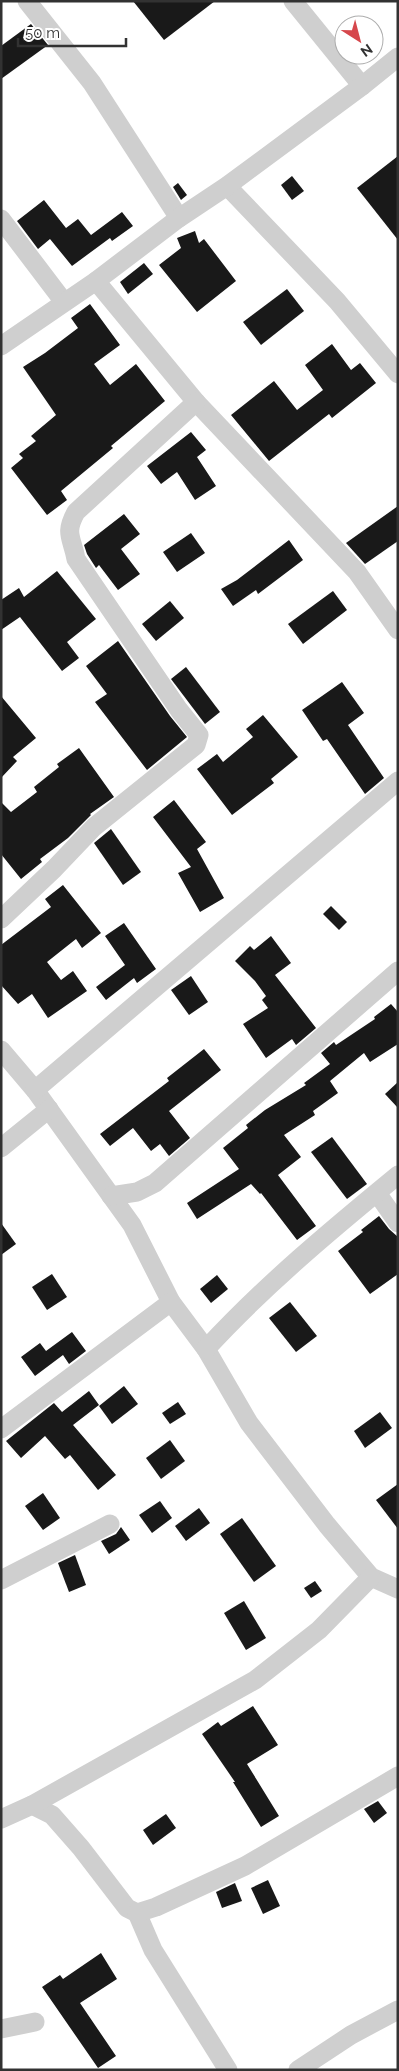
<svg xmlns="http://www.w3.org/2000/svg" width="399" height="2071" viewBox="0 0 399 2071" font-family="Raleway,sans-serif">
	<rect width="100%" height="100%" fill="#fff"/>
	<g fill="#191919">
		<path d="M133,1h82l-51,39z"/>
		<path d="M31,24l17,21 -47,34v-33z"/>
		<path d="M398,156v84l-41,-52z"/>
		<path d="M292,176l12,15 -12,9 -11,-15z"/>
		<path d="M178,183l9,12 -6,5 -8,-13z"/>
		<path d="M44,200l22,28 12,-9 13,16 31,-23 11,14 -21,15 -2,-3 -38,28 -22,-27 -12,10 -21,-28z"/>
		<path d="M195,231l4,12 5,-4 32,42 -39,31 -38,-47 22,-17 -4,-10z"/>
		<path d="M144,263l9,11 -25,20 -8,-12z"/>
		<path d="M287,289l17,22 -43,34 -18,-23z"/>
		<path d="M90,304l30,41 -26,19 16,21 26,-21 29,37 -54,45 2,2 -52,43 6,9 -20,15 -36,-47 12,-10 -4,-4 17,-13 -5,-5 25,-21 -33,-48 22,-14 33,-25 -7,-10z"/>
		<path d="M332,344l19,26 9,-7 16,20 -44,35 -3,-4 -60,47 -38,-46 43,-34 23,29 26,-20 -18,-25z"/>
		<path d="M191,432l15,18 -9,7 19,29 -21,14 -18,-28 -16,12 -14,-18z"/>
		<path d="M398,506v35l-33,23 -19,-21z"/>
		<path d="M124,514l16,20 -19,15 19,25 -22,16 -19,-25 -3,3 -9,-14 -3,-9z"/>
		<path d="M191,533l14,20 -28,19 -14,-20z"/>
		<path d="M289,540l14,20 -45,34 -2,-4 -23,16 -12,-17 16,-9z"/>
		<path d="M57,571l39,48 -29,23 12,16 -17,13 -42,-54 -19,13v-30l18,-12 5,9z"/>
		<path d="M333,591l14,19 -44,34 -15,-20z"/>
		<path d="M170,601l14,17 -28,23 -14,-17z"/>
		<path d="M118,641l52,75 17,21 -40,33 -52,-68 12,-8 -21,-28z"/>
		<path d="M186,667l34,45 -15,12 -34,-45z"/>
		<path d="M342,682l22,31 -16,12 36,53 -19,16 -38,-55 -4,2 -21,-31z"/>
		<path d="M1,696l35,42 -23,19 4,4 -16,17z"/>
		<path d="M263,715l35,42 -27,22 3,4 -42,32 -35,-46 20,-15 6,8 30,-25 -7,-8z"/>
		<path d="M79,748l35,49 -24,17 1,1 -23,23 -28,21 2,3 -21,17 -20,-25v-52l10,10 26,-20 -3,-5 25,-20 -2,-3z"/>
		<path d="M174,800l32,42 -9,7 27,49 -24,14 -22,-39 13,-6 -38,-50z"/>
		<path d="M111,829l30,43 -18,13 -29,-42z"/>
		<path d="M63,885l38,48 -19,15 -6,-9 -29,23 14,18 12,-9 14,20 -39,27 -16,-24 -14,10 -17,-19v-40l50,-38 -6,-8z"/>
		<path d="M331,906l16,16 -8,8 -16,-16z"/>
		<path d="M124,923l32,46 -19,14 -3,-5 -28,22 -10,-13 29,-22 -20,-29z"/>
		<path d="M271,936l20,27 -16,12 41,53 -20,17 -4,-6 -26,19 -23,-34 25,-16 -6,-8 4,-4 -11,-15 -20,-20 15,-15 4,4z"/>
		<path d="M191,976l17,26 -19,13 -18,-25z"/>
		<path d="M391,1004l7,8v32l-28,18 -6,-9 -34,28 8,12 -25,18 2,4 -31,20 17,22 -23,18 38,51 -19,14 -36,-47 -1,1 -9,-10 -54,35 -10,-16 52,-34 -16,-21 25,-20 -2,-3 19,-15 41,-25 -2,-2 26,-19 -9,-11 13,-11 2,3 39,-26 -1,-2z"/>
		<path d="M204,1049l17,21 -52,41 21,27 -21,18 -9,-12 -9,7 -18,-23 -23,18 -10,-12 69,-53 -2,-3z"/>
		<path d="M398,1082v26l-13,-14z"/>
		<path d="M332,1137l35,47 -20,15 -36,-47z"/>
		<path d="M379,1216l10,13 9,8v37l-28,20 -32,-43 25,-19 -2,-2z"/>
		<path d="M1,1223l15,21 -15,11z"/>
		<path d="M52,1274l15,23 -20,13 -15,-23z"/>
		<path d="M217,1275l11,14 -17,14 -11,-14z"/>
		<path d="M290,1302l27,34 -21,16 -27,-34z"/>
		<path d="M72,1332l14,19 -17,13 -6,-9 -28,21 -14,-19 19,-14 6,8z"/>
		<path d="M124,1386l14,18 -26,20 -13,-18z"/>
		<path d="M89,1391l10,14 -26,20 43,50 -18,15 -28,-35 -5,4 -20,-23 -24,22 -15,-17 48,-38 8,9z"/>
		<path d="M178,1402l8,12 -16,10 -8,-11z"/>
		<path d="M380,1412l12,16 -27,20 -11,-17z"/>
		<path d="M170,1440l15,21 -24,18 -15,-21z"/>
		<path d="M398,1484v45l-22,-29z"/>
		<path d="M43,1493l17,25 -17,12 -18,-24z"/>
		<path d="M160,1501l12,17 -20,15 -13,-18z"/>
		<path d="M199,1508l11,15 -24,18 -11,-15z"/>
		<path d="M242,1518l34,48 -22,16 -34,-48z"/>
		<path d="M121,1527l9,13 -21,14 -8,-13 15,-7z"/>
		<path d="M75,1555l11,30 -17,7 -11,-29z"/>
		<path d="M315,1581l7,10 -11,7 -7,-10z"/>
		<path d="M244,1601l22,37 -20,12 -22,-37z"/>
		<path d="M253,1706l25,39 -31,19 32,52 -18,11 -28,-45h2l-33,-48 16,-12 3,4z"/>
		<path d="M378,1801l9,12 -13,10 -10,-14z"/>
		<path d="M166,1814l10,14 -23,17 -10,-15z"/>
		<path d="M268,1880l12,26 -17,8 -12,-26z"/>
		<path d="M235,1883l7,18 -20,7 -6,-16z"/>
		<path d="M101,1953l16,26 -37,24 36,53 -18,12 -56,-81 18,-12 3,4z"/>
	</g>
	<g fill="none" stroke-linecap="round" stroke-linejoin="round">
		<g stroke="#cfcfcf" stroke-width="19">
			<path d="M27,1l65,82 87,135"/>
			<path d="M293,1l69,85"/>
			<path d="M227,186l110,115 61,73"/>
			<path d="M1,219l63,83"/>
			<path d="M96,281l100,121 161,170 41,58"/>
			<path d="M1,346l95,-65 83,-63 48,-32 135,-100 36,-29"/>
			<path d="M1,919l53,-50 40,-42 102,-82 3,-10 -20,-25 -103,-151c-4,-22 -12,-25 0,-47l120,-110"/>
			<path d="M1,1050l34,40 97,135 39,77 35,47 43,74 78,102 44,52 27,12"/>
			<path d="M35,1090l363,-309"/>
			<path d="M1,1148l48,-39"/>
			<path d="M377,1193l21,30"/>
			<path d="M111,1196l26,-4 18,-9 243,-212"/>
			<path d="M206,1349c59,-64 125,-119 192,-174"/>
			<path d="M1,1429l170,-127"/>
			<path d="M1,1580l109,-56"/>
			<path d="M32,1805l20,10 29,33 46,60 10,5 16,37 75,120"/>
			<path d="M1,1819l31,-14 223,-125 64,-50 52,-53"/>
			<path d="M137,1913l19,-6 89,-41 153,-90"/>
			<path d="M1,2029l34,-7"/>
			<path d="M298,2070l53,-35 47,-25"/>
		</g>
	</g>
	<rect width="399" height="2071" fill="none" stroke="#323232" stroke-width="5"/>
	<g transform="translate(359 40) rotate(144)"><circle r="24" fill="#ffffff" stroke="#adadad"/>
	<path d="M0-4L9 19L0 12L-9 19Z" fill="#d6474c"/>
	<text y="-8" font-size="14" font-weight="bold" text-anchor="middle" fill="#323232">N</text>
	</g>
	<path d="M18 38v8h108v-8" fill="none" stroke="#323232" stroke-width="2.5"/>
	<text x="25" y="38" font-size="15" fill="#323232" stroke="#ffffff" stroke-width="4" paint-order="stroke">50 m</text>
</svg>
